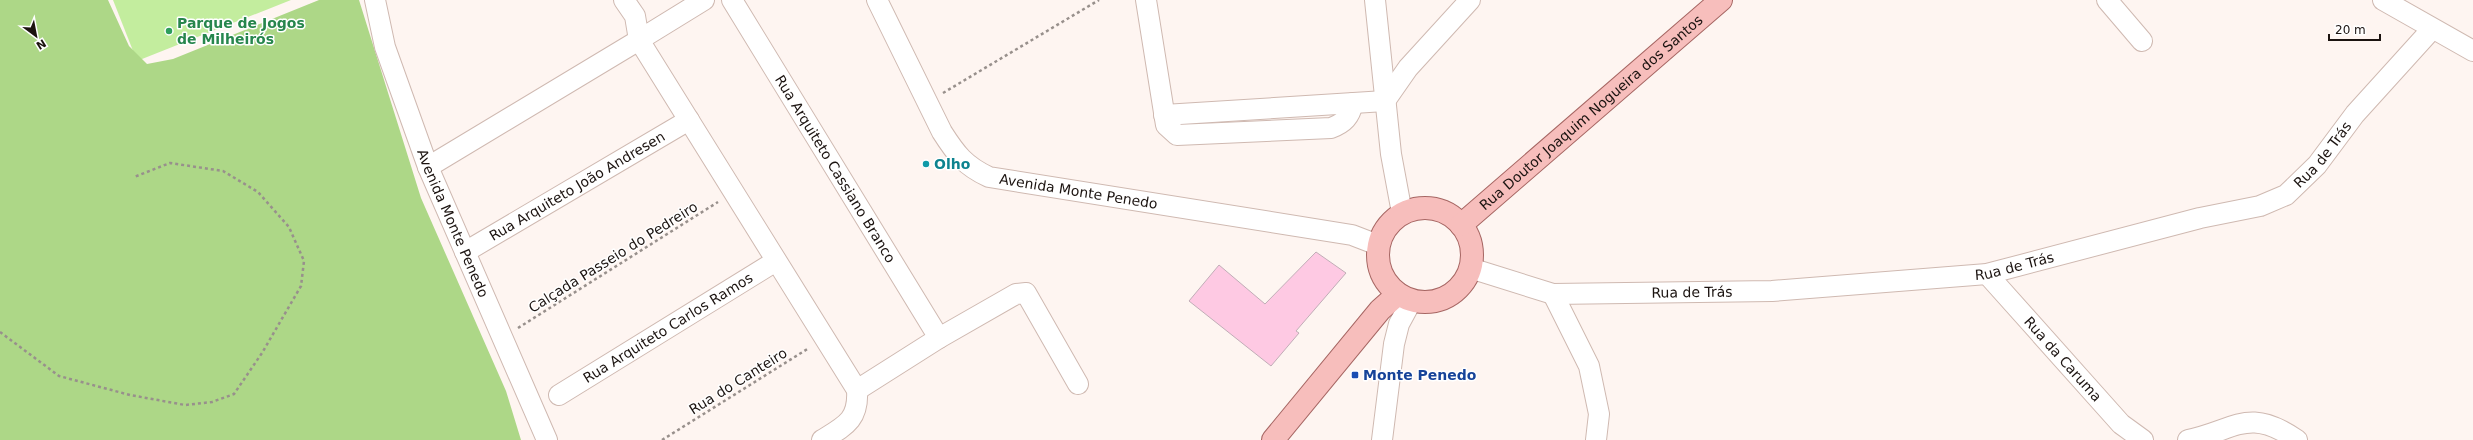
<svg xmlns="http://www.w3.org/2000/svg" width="2473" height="440" viewBox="0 0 2473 440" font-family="'DejaVu Sans',sans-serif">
	<rect width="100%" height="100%" fill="#fef5f1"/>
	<path fill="#c3ed9e" d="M113,0h178l-154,61z"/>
	<path fill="#add787" d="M0,0h108l21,46 18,18 26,-5 146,-59h40l62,198 85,193 15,49h-521z"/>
	<path fill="#fec9e3" stroke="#c1adb7" d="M1316,252l30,21 -50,58 3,2 -28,33 -82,-65 30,-36 46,39z"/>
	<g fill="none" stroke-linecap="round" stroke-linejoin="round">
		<defs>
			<g id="minor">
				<path id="s1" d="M375,0l10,47 43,120 119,273"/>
				<path d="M624,0l11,16 4,24 65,-40"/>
				<path id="s2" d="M732,0l207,338"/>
				<path id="s3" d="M877,0l65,132c14,22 23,34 47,45l363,58 26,10"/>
				<path d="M1146,0l20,125 11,10 154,-7c13,-5 19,-11 22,-25"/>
				<path d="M1375,0l16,154 11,59"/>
				<path d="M2107,0l35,41"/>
				<path d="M2383,0l90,51"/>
				<path d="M1385,101l23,-33 62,-68"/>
				<path d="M1164,115l221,-14"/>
				<path d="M428,167l211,-127 218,350c2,30 -12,36 -35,50"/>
				<path id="s4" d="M465,252l224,-132"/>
				<path id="s5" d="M1470,268l83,26 219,-3 215,-17 213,-56 60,-12 26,-11 31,-30 38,-51 77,-85"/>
				<path id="s6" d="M1987,274l134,150 22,16"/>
				<path d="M1553,294l36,72 10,48 -3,26"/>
				<path d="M857,390l82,-52 77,-44 10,-1 52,91"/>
				<path id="s7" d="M559,395l217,-134"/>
				<path d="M1382,440l12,-96 5,-20 13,-24"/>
				<path d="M2188,440c48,-10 60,-34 109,0"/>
			</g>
			<g id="major">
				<circle cx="1425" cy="255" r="47"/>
				<path id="s8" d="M1461,225l260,-225"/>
				<path d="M1273,440l107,-130 18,-16"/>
			</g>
		</defs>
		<use href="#minor" stroke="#cfb9b1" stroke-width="22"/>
		<use href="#major" stroke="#a66663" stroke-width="24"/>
		<g stroke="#98908c" stroke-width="2.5" stroke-dasharray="3 3" stroke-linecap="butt">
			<path d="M943,93l156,-93"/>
			<path d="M518,328l200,-126"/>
			<path d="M0,332l59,44 71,19 55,10 27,-3 22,-8 28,-41 39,-67 3,-25 -15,-34 -31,-35 -35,-21 -53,-8 -36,14"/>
			<path d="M662,440l147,-92"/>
		</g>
		<use href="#minor" stroke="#fff" stroke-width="20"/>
		<use href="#major" stroke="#f7bebc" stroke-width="22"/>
	</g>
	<circle fill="#2e9e5b" stroke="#fff" stroke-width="1.5" cx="169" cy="31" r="4"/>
	<circle fill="#0f9aa8" stroke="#fff" stroke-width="1.5" cx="926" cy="164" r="4"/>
	<rect fill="#1a4fb4" stroke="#fff" stroke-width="1.5" x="1351" y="371" width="8" height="8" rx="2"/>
	<g text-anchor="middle" stroke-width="3" stroke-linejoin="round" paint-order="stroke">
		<g font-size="14" font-weight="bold" fill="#27864d" stroke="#fff" text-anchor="start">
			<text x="177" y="28">Parque de Jogos<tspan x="177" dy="16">de Milheirós</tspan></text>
		</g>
		<g font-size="14" fill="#1b1310" stroke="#fff">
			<text dy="5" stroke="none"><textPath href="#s8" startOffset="172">Rua Doutor Joaquim Nogueira dos Santos</textPath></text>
			<text dy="5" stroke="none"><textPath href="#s5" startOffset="886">Rua de Trás</textPath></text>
			<text dy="5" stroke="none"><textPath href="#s2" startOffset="198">Rua Arquiteto Cassiano Branco</textPath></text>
			<text dy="5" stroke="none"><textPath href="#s4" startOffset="130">Rua Arquiteto João Andresen</textPath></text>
			<text dy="5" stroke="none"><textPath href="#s3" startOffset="304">Avenida Monte Penedo</textPath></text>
			<text dy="5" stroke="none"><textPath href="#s1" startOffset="237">Avenida Monte Penedo</textPath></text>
			<text transform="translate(613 257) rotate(-32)" y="5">Calçada Passeio do Pedreiro</text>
			<text dy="5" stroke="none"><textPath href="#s5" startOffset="550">Rua de Trás</textPath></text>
			<text dy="5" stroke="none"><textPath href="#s5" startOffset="226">Rua de Trás</textPath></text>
			<text dy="5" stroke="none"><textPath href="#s7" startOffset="128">Rua Arquiteto Carlos Ramos</textPath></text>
			<text dy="5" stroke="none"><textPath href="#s6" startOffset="114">Rua da Caruma</textPath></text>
			<text transform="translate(738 381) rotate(-32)" y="5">Rua do Canteiro</text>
		</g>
		<g font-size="14" font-weight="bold" fill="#0d838f" stroke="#fff" text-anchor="start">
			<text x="934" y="169">Olho</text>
		</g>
		<g font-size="14" font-weight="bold" fill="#164399" stroke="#fff" text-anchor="start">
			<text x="1363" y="380">Monte Penedo</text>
		</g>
	</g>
	<g transform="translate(36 36) rotate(148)" stroke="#ffffff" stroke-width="3" paint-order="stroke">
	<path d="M0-3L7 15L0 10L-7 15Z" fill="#1b1310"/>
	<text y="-6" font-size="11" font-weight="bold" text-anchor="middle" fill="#1b1310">N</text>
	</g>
	<path d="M2329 34v6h51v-6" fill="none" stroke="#1b1310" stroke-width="2"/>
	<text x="2335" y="34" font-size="12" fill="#1b1310" stroke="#ffffff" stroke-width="3" paint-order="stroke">20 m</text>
</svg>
